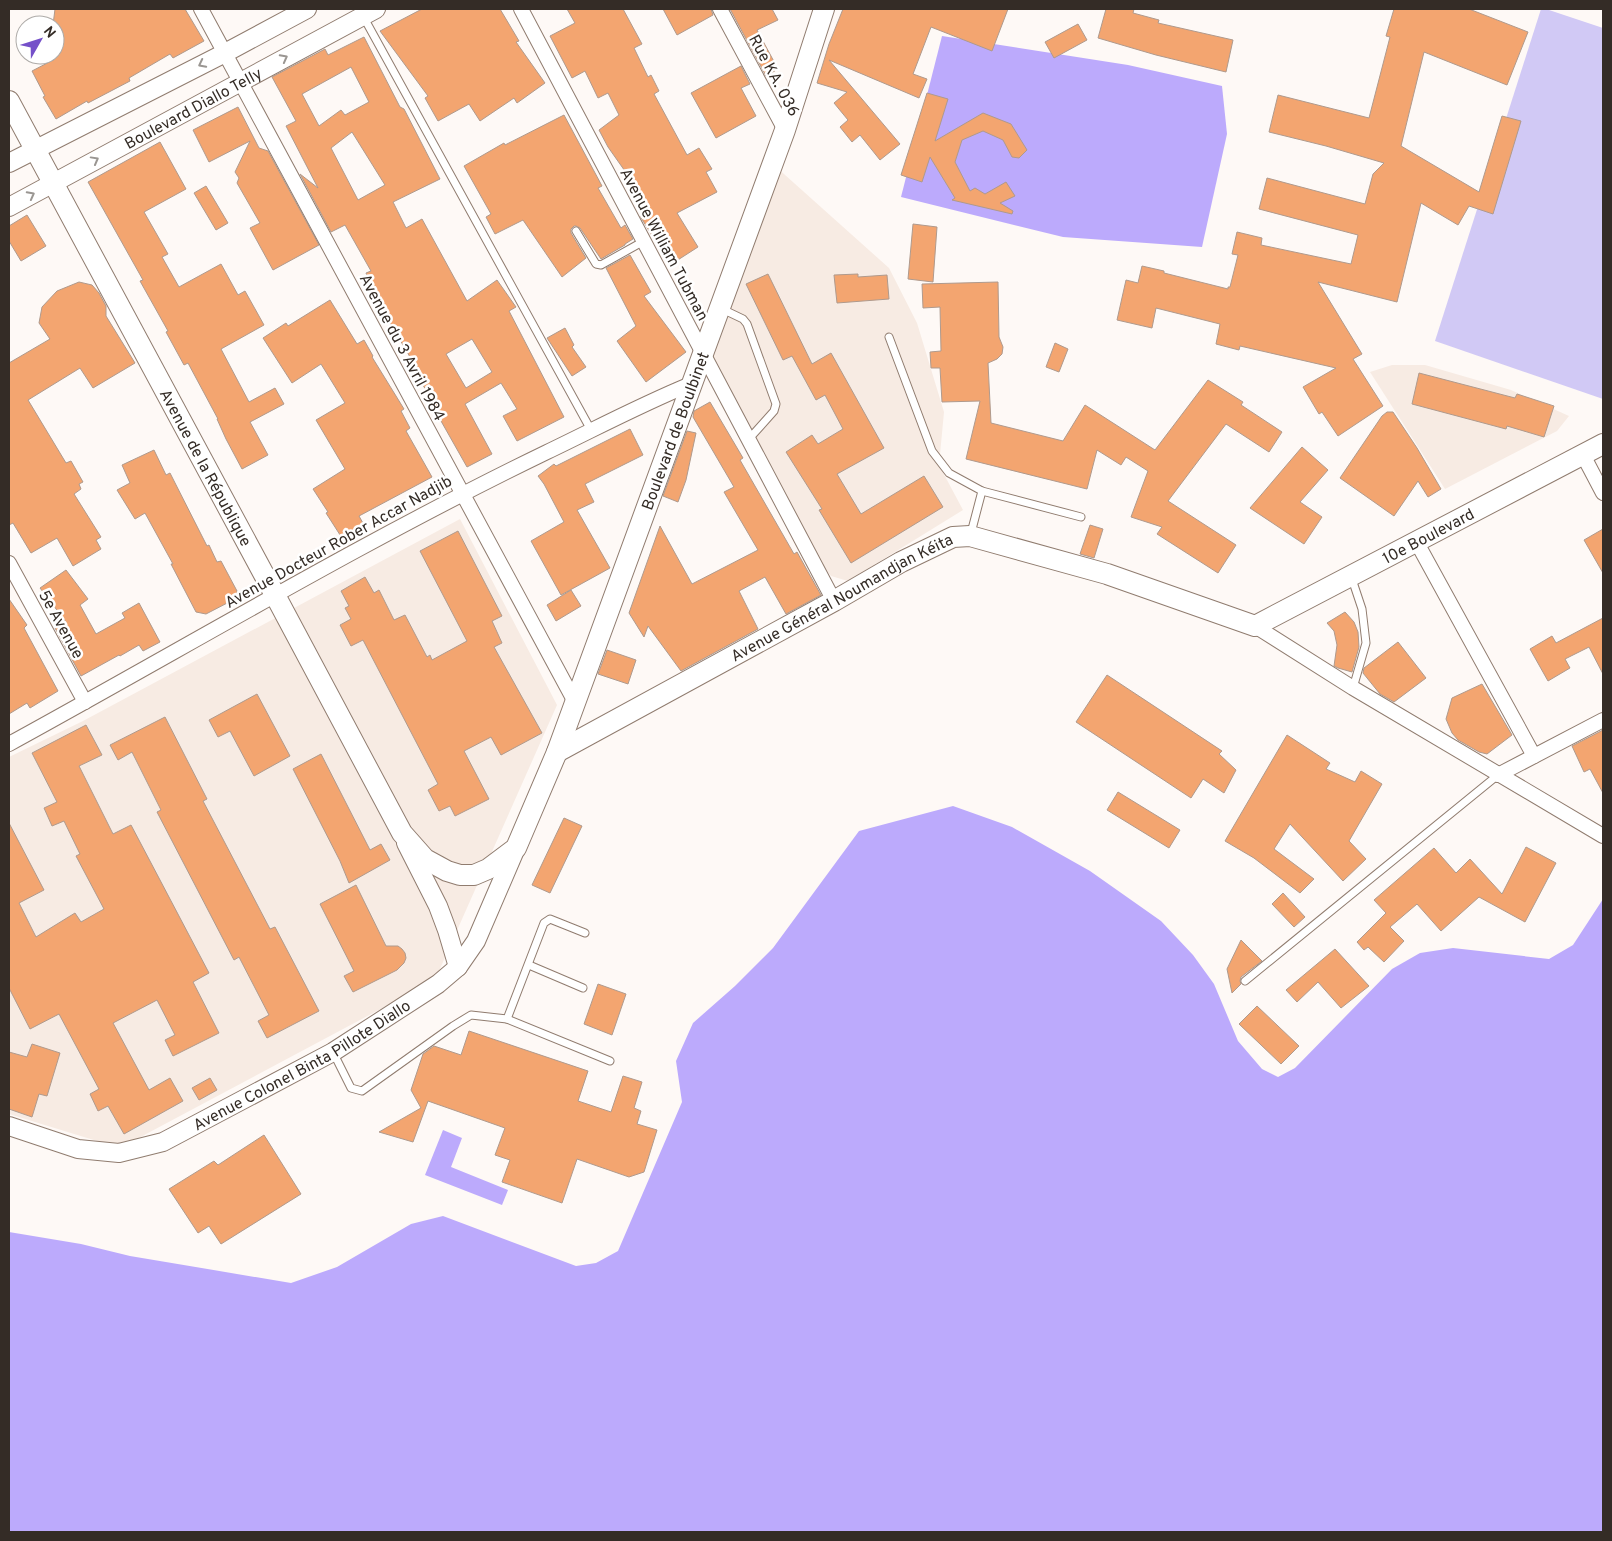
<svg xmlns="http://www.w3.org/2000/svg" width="1612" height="1541" viewBox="0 0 1612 1541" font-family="Overpass,sans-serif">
	<rect width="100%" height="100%" fill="#fef9f6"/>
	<g fill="#f7ebe3">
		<path d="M775,166l114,102 28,55 27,89 -5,53 24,45 -115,71 -17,-5 -15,-17 -107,-200z"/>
		<path d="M1392,365h33l86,25 58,26 -12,15 -112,58 -75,-117z"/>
		<path d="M460,519l97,186 -122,275 -302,161 -23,4 -101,-31v-357l74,-36z"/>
	</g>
	<path fill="#d1c9f5" d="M1541,9h5l57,19v371l-168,-58z"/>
	<g fill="#bcaafc">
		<path d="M942,36l186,29 94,21 5,48 -25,113 -139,-10 -162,-40z"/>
		<path d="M953,806l59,21 78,44 71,50 32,34 21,29 24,57 24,28 16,8 17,-9 97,-99 28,-16 33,-5 96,11 24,-14 30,-46v633h-1594v-300l72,12 49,12 161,27 46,-16 74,-43 32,-8 133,50 20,-3 22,-12 64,-149 -6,-41 17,-38 42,-37 38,-38 86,-117z"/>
		<path d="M443,1130l19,8 -11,29 57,23 -6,15 -77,-30z"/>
	</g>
	<g fill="#f3a570" stroke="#af9a8d" fill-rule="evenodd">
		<path d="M55,9h130l19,32 -31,17 -3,-4 -41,24 1,3 -42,22 -1,-2 -31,18 -13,-22 2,-1 -13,-25 23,-12v-34h-2z"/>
		<path d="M422,9h78l19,32 -3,1 29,41 -28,20 -3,-5 -34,23 -11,-17 -31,17 -13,-23 3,-2 -48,-65z"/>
		<path d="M567,9h56l19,35 -8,4 14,29 3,-2 8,16 -5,3 33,61 12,-7 13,21 -6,3 11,20 -40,21 21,34 -28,18 -30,-49 9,-6 -20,-37 -2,1 -19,-27 -9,-17 20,-15 -11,-22 -10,5 -13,-27 -13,7 -22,-42 25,-13z"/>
		<path d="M663,9h48l2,6 -36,20z"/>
		<path d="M730,9h42l6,11 -21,10 21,39 -12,7z"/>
		<path d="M843,9h165l-16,42 -61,-24 -18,47 14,5 -8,19 -90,-38 71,84 -20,16 -20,-25 -8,7 -12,-15 8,-7 -14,-17 13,-11 -30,-9 12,-39z"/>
		<path d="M1106,9h28l-1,4 26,7 -1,3 75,17 -7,32 -70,-17 -58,-17z"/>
		<path d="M1394,9h75l59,23 -21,53 -83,-33 -23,94 78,46 23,-76 19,5 -28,93 -24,-8 -11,19 -37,-22 -24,99 -79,-20 44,72 -9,5 30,47 -45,30 -16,-24 -3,2 -16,-27 33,-19 -96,-22 -1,4 -23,-6 4,-20 -64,-16 -4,20 -35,-8 9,-40 12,3 4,-17 22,5v2l64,16v-2h2l8,-32 -6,-1 5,-22 25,6 -1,7 90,19 7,-29 -99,-26 8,-31 98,26 8,-30 11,-11 -58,-17 -57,-14 9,-37 91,23 21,-81 -4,-1z"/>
		<path d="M1078,24l9,16 -33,18 -9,-16z"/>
		<path d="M364,37l36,70 4,2 36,70 -47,23 13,26 16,-9 45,82 30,-21 19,27 -7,4 55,106 -47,24 -14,-25 14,-7 -16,-26 -36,21 27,50 -25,13 -39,-69 2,-1 -23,-39 3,-1 -34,-58 -10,-26 5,-2 -26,-46 -14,7 -31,-58 18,14 -32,-62 10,-5 -24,-44 53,-28 3,6zM351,67l18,35 -24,13 -4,-5 -22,16 -17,-32zM352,132l33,53 -27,15 -27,-52zM472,339l20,33 -26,16 -20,-34z"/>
		<path d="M741,66l9,18 -9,4 15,28 -40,22 -25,-45z"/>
		<path d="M927,93l21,6 -13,42 48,-28 28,11 16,26 -8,8 -7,-1 -9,-17 -20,-9 -21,9 -7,22 15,29 5,-3 10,6 21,-12 9,14 -15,7 13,8 -1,3 -60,-14 3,-2 -25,-41 -8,25 -21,-7z"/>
		<path d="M238,107l21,41 9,3 51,94 -46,25 -23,-42 10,-5 -23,-40 2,-5 -4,-6 15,-31 -41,21 -16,-32z"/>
		<path d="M564,115l38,71 -4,2 23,40 4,-3 8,14 -8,5v1l-24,14 -21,-31 -4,-2h-2l-3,3v4l15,25 -24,19 -39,-57 -28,14 -9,-17 5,-3 -27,-48 40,-23 1,2z"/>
		<path d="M160,142l26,47 -42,23 24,42 -6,3 17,30 42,-23 17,31 7,-4 19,34 -43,24 28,53 26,-14 9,16 -34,18 18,33 -26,14 -16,-30 -9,-20h1l-30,-56 -4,2 -18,-33 2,-1 -28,-50 3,-1 -55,-98z"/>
		<path d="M206,186l22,37 -12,7 -22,-37z"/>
		<path d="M27,215l19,31 -25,15 -12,-20v-15z"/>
		<path d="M913,224l24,3 -4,55 -25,-3z"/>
		<path d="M630,255l21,37 -7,4 42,56 -40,30 -29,-41 19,-15 -30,-58z"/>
		<path d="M768,274l44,90 19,-11 53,95 -47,26 24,40 63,-38 19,31 -92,56 -32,-53 3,-1 -36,-57 26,-17 6,9 25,-15 -18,-34 -9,5 -24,-44 -9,4 -37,-76z"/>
		<path d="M858,274v3l29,-2 2,24 -52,4 -3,-28z"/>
		<path d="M79,282l13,3 7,8 7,13v10l29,47 -42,25 -13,-20 -52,32 38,63 5,-2 12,21 -4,2 2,5 -7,5 27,43 -5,3 5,9 -28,17 -16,-28 -26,15 -18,-30 -4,2v-162l41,-24 -11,-16 3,-16 15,-16z"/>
		<path d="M998,282l1,55 4,10 -1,7 -5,5 -9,4 3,60 72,18 22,-36 70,45 53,-70 35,22 -2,3 41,27 -13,20 -43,-28 -58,77 68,44 -18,28 -61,-39 5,-7 -31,-10 17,-46 -22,-14 -5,8 -24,-15 -10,39 -121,-30 14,-58 -38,1 -2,-34h-9l-1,-16 11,-1 -1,-44 -17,1 -1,-24z"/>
		<path d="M330,300l27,44 7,-4 9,16 -1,1 32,52 -3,2 9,17 -4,3 26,46 -73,39 5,9 -22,13 -16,-25 2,-1 -15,-23 32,-20 -29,-49 29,-17 -24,-39 -29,19 -29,-45 23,-15 2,3z"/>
		<path d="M565,328l9,17 -2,2 14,20 -14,9 -25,-38z"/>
		<path d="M1055,343l13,6 -9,23 -13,-5z"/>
		<path d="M1419,373l96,25 2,-4 37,12 -10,31 -37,-11 -1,3 -94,-25z"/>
		<path d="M710,402l33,56 -3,2 54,94 3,-2 24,43 -35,19 -21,-37 -26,14 19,38 -77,42 -33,-45 -4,11 -15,-24 31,-87 32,58 66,-34 -34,-58 10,-5 -41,-70 1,-6z"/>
		<path d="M1387,412h6l24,36 24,41 -13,8 -10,-16 -24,35 -54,-38 42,-62z"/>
		<path d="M630,429l13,26 -58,29 9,18 -17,8 33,58 -49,27 -30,-54 33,-19 -20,-38 -6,-8 16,-12 2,2z"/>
		<path d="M687,431l9,2 -10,47 -8,22 -15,-6z"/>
		<path d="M1302,447l26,23 -28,32 22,15 -18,27 -54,-36z"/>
		<path d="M154,450l12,25 4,-2 37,73 2,-1 8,17 4,-1 16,30v6l-4,3 -27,14 -10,-2 -25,-48h2l-28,-51 -10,6 -18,-29 13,-7 -8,-18z"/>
		<path d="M1090,525l13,4 -9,29 -14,-4z"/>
		<path d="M1603,529v44l-19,-33z"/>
		<path d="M458,531l44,85 -10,5 10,22 -8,4 48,86 -41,22 -10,-18 -27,14 25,48 -34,17 -5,-10 -11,5 -11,-21 10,-6 -75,-144 -12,6 -11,-21 11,-6 -6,-11 4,-2 -8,-15 24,-14 9,16 5,-3 15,30 11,-5 22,42 3,-2 2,5 35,-19 -47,-90z"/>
		<path d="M66,570l22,29 -8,6 16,29 29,-16 -3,-5 17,-10 21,39 -17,9 -4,-6 -19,11 -1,-1 -38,21 -26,-48 11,-6 -26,-34z"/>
		<path d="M571,590l10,16 -25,15 -9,-16z"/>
		<path d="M9,599l18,26 -3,3 34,63 -28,17 -3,-5 -18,11z"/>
		<path d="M1345,612l9,10 4,10 1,15 -7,25 -14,-4 -4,-2 3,-21 -3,-14 -7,-8z"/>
		<path d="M1603,618v56l-14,-27 -24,12 5,9 -22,13 -18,-32 22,-13 4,7z"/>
		<path d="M1398,642l28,36 -32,24 -14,-8 -17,-21 1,-5z"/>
		<path d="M607,650l29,10 -8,24 -30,-10z"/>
		<path d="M1107,675l115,76 -3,3 17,16 -12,23 -21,-14 -12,19 -115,-76z"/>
		<path d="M1482,684l30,51 -25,19 -8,-2 -21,-12 -6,-7 -6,-14 6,-21z"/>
		<path d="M257,694l33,62 -36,20 -24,-45 -12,6 -9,-17z"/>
		<path d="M165,717l42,82 -4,2 67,128 5,-2 44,84 -52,27 -9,-17 11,-6 -30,-58 -5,3 -77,-148 4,-2 -29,-58 -14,8 -8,-15z"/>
		<path d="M86,725l16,30 -23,11 34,68 18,-9 78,148 -16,9 26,51 -46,23 -8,-16 10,-5 -18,-35 -44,23 36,67 21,-12 13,23 -59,33 -16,-28 -10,5 -8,-17 9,-5 -40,-75 -29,15 -21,-41v-165l35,67 -25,13 17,34 39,-24 6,9 23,-13 -28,-53 4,-2 -16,-33 -12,5 -8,-18 13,-6 -25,-49z"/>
		<path d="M1603,730v63l-13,-24 -6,3 -12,-26z"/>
		<path d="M1287,735l43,28 -4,6 29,13 6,-11 21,13 -33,57 17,18 -23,22 -53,-57 -16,25 40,30 -14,14 -46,-35 -29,-17z"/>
		<path d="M321,754l49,96 11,-6 9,16 -41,23 -9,-22 -47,-92z"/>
		<path d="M1118,792l62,38 -11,18 -62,-38z"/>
		<path d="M564,818l18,8 -32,67 -18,-8z"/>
		<path d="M1526,847l30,16 -31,59 -46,-25 -38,34 -24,-27 -27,23 14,14 -20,21 -16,-15 -4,3 -7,-8 29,-29 -12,-13 60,-52 22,25 14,-14 32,35z"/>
		<path d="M356,885l30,61h12l4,3 3,4 1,5 -2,5 -7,7 -44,22 -9,-16 10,-5 -34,-67z"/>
		<path d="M1283,893l22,24 -11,10 -22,-23z"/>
		<path d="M1241,940l21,21 -21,16 -1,4 1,3 -9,9 -5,-24z"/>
		<path d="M1335,949l34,37 -28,22 -23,-26 -21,20 -11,-12z"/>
		<path d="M598,984l28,10 -14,41 -28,-11z"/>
		<path d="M1257,1006l42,40 -18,18 -42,-40z"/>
		<path d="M469,1031l119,40 -10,30 33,11 12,-36 19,6 -8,26 7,3 -4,13 20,6 -13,42 -15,5 -52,-18 -15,44 -60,-21 8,-22 -15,-5 10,-27 -77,-27 -15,41 -34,-10 42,-24 -10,-18 12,-36 11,-8 27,9z"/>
		<path d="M32,1044l28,9 -13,43 -8,-2 -7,23 -23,-8v-57l18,5z"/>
		<path d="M210,1078l7,12 -18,10 -7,-12z"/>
		<path d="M264,1135l37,59 -80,50 -12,-18 -11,7 -29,-44 45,-28 4,4z"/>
	</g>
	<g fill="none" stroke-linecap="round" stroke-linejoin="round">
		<defs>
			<g id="service">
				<path d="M363,16l228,414"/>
				<path d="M576,231l20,33 5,1 43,-24"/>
				<path d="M722,309l21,10 4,5 29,80 -2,7 -26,29"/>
				<path d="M889,337l43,114 17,22 33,18 -11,42"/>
				<path d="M982,491l99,26"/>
				<path d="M1352,579l10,30 4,34 -13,45"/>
				<path d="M529,965l54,23"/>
				<path d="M1245,981l253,-206"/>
				<path d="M507,1019l103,42"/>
				<path d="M333,1052l18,36 11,3 91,-65 18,-11 36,4 37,-96 6,-4 35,14"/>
			</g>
			<g id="minor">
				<path d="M201,9l374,693"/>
				<path d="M521,9l313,592"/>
				<path d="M720,9l65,121"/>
				<path d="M1583,455l20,38"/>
				<path d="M1416,541l118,215"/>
				<path d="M9,563l76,139"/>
				<path d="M1255,626l98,62 250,148"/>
				<path d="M9,744c179,-98 354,-203 538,-292 48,-23 95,-48 144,-68"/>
				<path d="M1498,775l105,-55"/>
			</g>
			<g id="tertiary">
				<path d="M9,163l216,-110 82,-44"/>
				<path id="s1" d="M9,207l367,-198"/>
				<path d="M406,843l32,63 9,24 11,37"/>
				<path id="s2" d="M9,1126l69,23 41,4 44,-11 170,-90 105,-68 20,-17 18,-26 40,-93"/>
			</g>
			<g id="secondary">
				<path id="s3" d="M9,101l266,494 127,238 23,26 22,12 13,4h14l14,-6 28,-21 41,-96 228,-622 39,-121"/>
				<path id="s4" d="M557,752l277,-151 67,-39 52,-25 17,-1 137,38 148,52 348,-182"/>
			</g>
		</defs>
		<use href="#service" stroke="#907c6f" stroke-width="9"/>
		<use href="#minor" stroke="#907c6f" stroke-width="16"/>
		<use href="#tertiary" stroke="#907c6f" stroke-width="20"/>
		<use href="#secondary" stroke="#907c6f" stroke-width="22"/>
		<use href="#service" stroke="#fff" stroke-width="7"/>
		<use href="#minor" stroke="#fff" stroke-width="14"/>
		<use href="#tertiary" stroke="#fff" stroke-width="18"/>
		<use href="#secondary" stroke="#fff" stroke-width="20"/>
	</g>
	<defs><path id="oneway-chevron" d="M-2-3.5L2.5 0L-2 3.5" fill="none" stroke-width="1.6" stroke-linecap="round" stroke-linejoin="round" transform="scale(1.25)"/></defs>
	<g stroke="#9a9692">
		<use href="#oneway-chevron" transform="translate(284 58) rotate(-28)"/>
		<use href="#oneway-chevron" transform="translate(202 64) rotate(153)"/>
		<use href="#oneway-chevron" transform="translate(95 160) rotate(-29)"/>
		<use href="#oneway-chevron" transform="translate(31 195) rotate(-28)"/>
	</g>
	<g text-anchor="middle" stroke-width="5" stroke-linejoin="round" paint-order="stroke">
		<g font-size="16" fill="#342c26" stroke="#fff">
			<text transform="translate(775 75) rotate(62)" y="6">Rue KA. 036</text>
			<text dy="6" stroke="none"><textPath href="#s1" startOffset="209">Boulevard Diallo Telly</textPath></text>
			<text transform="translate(665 244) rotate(62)" y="6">Avenue William Tubman</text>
			<text transform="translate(403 347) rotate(62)" y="6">Avenue du 3 Avril 1984</text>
			<text dy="6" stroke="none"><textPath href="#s3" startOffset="1415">Boulevard de Boulbinet</textPath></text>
			<text dy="6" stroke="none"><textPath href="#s3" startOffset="416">Avenue de la République</textPath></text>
			<text dy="6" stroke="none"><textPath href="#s4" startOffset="962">10e Boulevard</textPath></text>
			<text transform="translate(338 541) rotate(-29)" y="6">Avenue Docteur Rober Accar Nadjib</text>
			<text dy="6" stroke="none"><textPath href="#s4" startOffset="324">Avenue Général Noumandjan Kéita</textPath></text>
			<text transform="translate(62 624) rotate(61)" y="6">5e Avenue</text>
			<text dy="6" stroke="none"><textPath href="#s2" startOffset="318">Avenue Colonel Binta Pillote Diallo</textPath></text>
		</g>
	</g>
	<rect width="1612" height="1541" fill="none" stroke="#342c26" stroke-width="20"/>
	<g transform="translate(40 40) rotate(51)"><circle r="24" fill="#ffffff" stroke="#aeaba8"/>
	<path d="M0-4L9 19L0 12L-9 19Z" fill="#7550c9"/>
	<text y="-8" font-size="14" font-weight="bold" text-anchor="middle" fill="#342c26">N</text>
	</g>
</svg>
